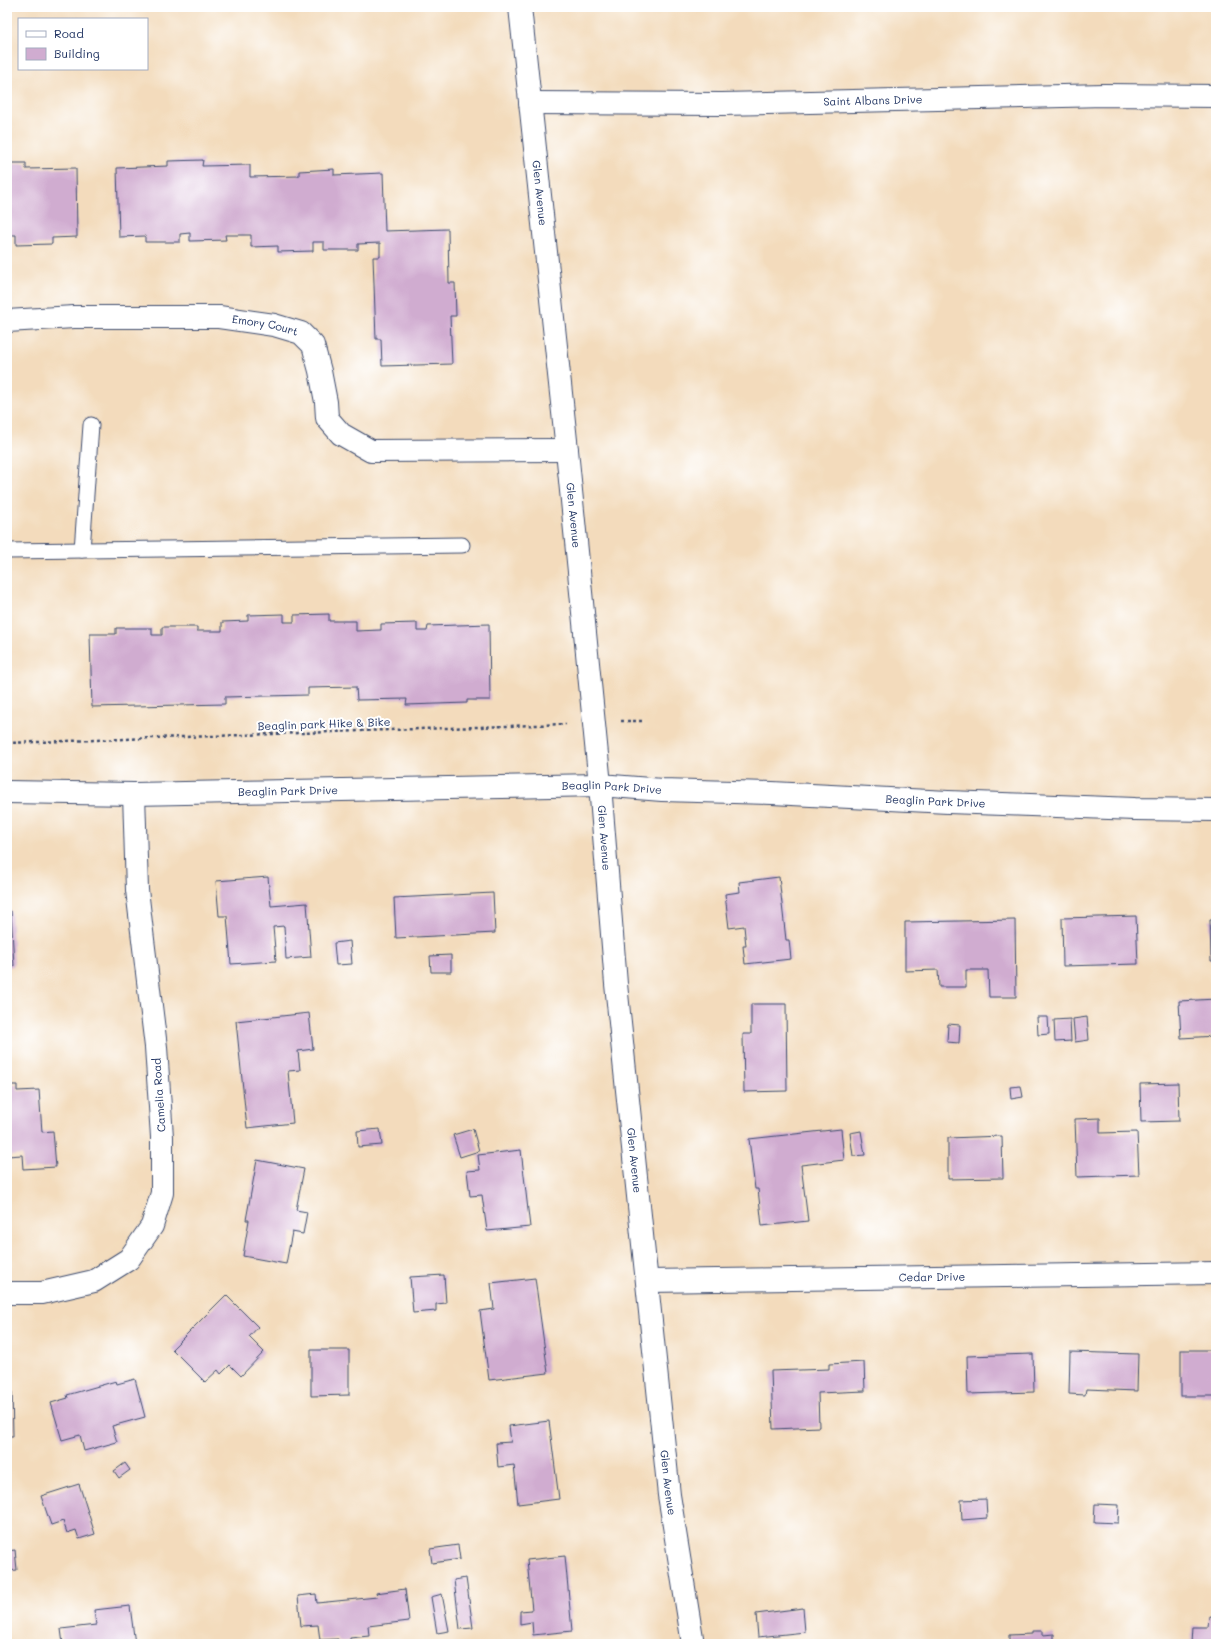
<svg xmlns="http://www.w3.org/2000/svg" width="1223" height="1651" viewBox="0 0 1223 1651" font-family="Mali,sans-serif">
	<rect width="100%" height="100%" fill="#fff"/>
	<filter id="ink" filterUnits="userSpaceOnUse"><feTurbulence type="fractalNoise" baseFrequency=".025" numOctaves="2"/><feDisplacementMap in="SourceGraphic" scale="8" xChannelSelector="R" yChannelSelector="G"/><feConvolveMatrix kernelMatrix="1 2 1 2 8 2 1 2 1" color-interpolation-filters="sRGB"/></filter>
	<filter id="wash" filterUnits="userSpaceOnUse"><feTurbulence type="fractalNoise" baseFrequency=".012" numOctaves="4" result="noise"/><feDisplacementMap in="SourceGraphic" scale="16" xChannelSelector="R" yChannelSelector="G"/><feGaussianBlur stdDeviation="0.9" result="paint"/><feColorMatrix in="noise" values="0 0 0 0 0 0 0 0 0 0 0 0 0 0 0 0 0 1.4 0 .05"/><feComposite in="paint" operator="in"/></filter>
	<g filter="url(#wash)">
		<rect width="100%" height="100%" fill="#f3dbbc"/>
		<g id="blocks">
			<g fill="#d0acd0">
				<path d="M203,160l-1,6 48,-1v12l49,-1v-5l35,-2v6l49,-2 2,58 63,-2 1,54h6l1,33h-6l2,48 -70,2 -1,-27h-5l-3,-82h7v-14l-22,1v6h-34v-8h-11v9l-35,1v-6l-27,1v-12h-26l1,5 -36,1v-8l-10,1v8h-35v-6l-26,1 -2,-69 51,-2v-5z"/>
				<path d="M7,163h19v6l50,-1 1,69 -25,1v6l-36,1v-10h-9z"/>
				<path d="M284,614v8h10v-7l35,-1v7h27v10l25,-1v-6l36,-1v8h10l1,-5 61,-2 1,76h-23v3l-61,2 1,-6 -50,1 -1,-13 -48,1v7l-83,2v7l-133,3 -2,-73h26v-6h36v7h10v-8h35v4h25v-9l26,-1v-6z"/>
				<path d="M268,877l3,29 36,-3 4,54 -25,2 -2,-33 -11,1 3,34 -45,3 -4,-48h-8l-3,-35z"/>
				<path d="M779,877l7,63h3l2,19 -46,5 -2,-18h3l-2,-20 -15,2 -4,-34 15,-2 -1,-10z"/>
				<path d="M493,893l2,40 -99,5 -2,-40z"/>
				<path d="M7,911h4l3,55 -7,1z"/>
				<path d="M1136,916l2,48 -75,2 -1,-48z"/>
				<path d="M1015,920l1,77h-27l-1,-27h-22v17h-27l-1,-17 -33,1v-49z"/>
				<path d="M1210,920h6v41h-5z"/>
				<path d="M350,941l2,23 -16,1 -2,-22z"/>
				<path d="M451,955v17h-20l-1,-16z"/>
				<path d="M1216,999v37l-35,2 -2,-37z"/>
				<path d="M751,1004h35l1,87 -43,1 -1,-58h8z"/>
				<path d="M309,1013l4,36 -15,2 2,19 -12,1 5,52 -46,5 -11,-107z"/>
				<path d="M1037,1017h11l1,17 -11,1z"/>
				<path d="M1087,1017l2,23 -14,2 -2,-23z"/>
				<path d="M1070,1019l1,22 -16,1 -1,-22z"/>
				<path d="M948,1024l12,1 -1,18 -12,-1z"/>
				<path d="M1178,1083l1,38 -38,1 -1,-38z"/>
				<path d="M7,1085h10v6l22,-1 3,42 11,-1 3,36 -33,2 -1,-14 -15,1z"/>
				<path d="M1021,1086l2,11 -12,2 -1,-12z"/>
				<path d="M1100,1118v15l37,-1 2,43 -62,2 -2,-58z"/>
				<path d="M380,1129l2,16 -24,2 -1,-16z"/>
				<path d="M473,1129l6,22 -19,6 -7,-22z"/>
				<path d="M841,1129l3,31 -43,5 7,56 -46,5 -4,-37h-3l-6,-50z"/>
				<path d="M861,1131l4,24 -12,1 -3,-23z"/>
				<path d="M1002,1136l1,42 -55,1v-41z"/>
				<path d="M521,1150l9,77 -43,4 -5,-36 -12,1 -3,-25 13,-1 -2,-15z"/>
				<path d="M257,1160l47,9 -8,41 11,2 -4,22 -11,-2 -6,32 -43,-8 6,-36h-3z"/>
				<path d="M444,1275l2,28 -10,1v7l-23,2 -3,-36z"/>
				<path d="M535,1278l13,95 -59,7 -9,-69 14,-2 -3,-26z"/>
				<path d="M226,1295l32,32 -9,10 15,15 -23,24 -11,-11 -9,9 -3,-4 -13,12 -33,-33z"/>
				<path d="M311,1350h38v45l-38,1z"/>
				<rect x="1181" y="1350" width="35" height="46"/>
				<path d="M1070,1352l68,2 -1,37 -51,-2 -1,6 -16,-1z"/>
				<path d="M1033,1354l1,38 -66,2 -1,-38z"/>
				<path d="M864,1362l1,29 -47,2 1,34 -46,2 -2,-58 58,-2v-5z"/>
				<path d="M135,1379l10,38 -33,9 5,16 -33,9 -4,-16 -18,5 -11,-37 17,-5 -1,-3 49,-14 1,3z"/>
				<path d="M7,1390h5l1,46h-6z"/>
				<path d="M549,1421l10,78 -41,5 -4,-39 -16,2 -2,-24 15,-1 -2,-16z"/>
				<path d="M125,1463l5,7 -11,8 -5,-7z"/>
				<path d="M79,1484l16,50 -16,5 -3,-9 -9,3 -4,-12 -12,4 -10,-29z"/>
				<path d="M986,1499l1,19 -25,2 -1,-20z"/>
				<path d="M1095,1504l24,1 -1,18 -24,-1z"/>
				<path d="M458,1545l2,14 -28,4 -2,-14z"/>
				<path d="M15,1550l2,20 -10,1v-20z"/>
				<path d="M565,1556l7,75 -39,4 -1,-13 -12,2v-13l12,-1 -5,-50z"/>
				<path d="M466,1578l7,50 -13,1 -6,-49z"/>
				<path d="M405,1589l4,32 -41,5 1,10 -19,2v3l-12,1v-3l-18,1 -2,-15 -17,1 -3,-30 18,-2 1,9 60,-6 -1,-4z"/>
				<path d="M442,1594l7,37 -12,2 -6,-36z"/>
				<path d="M130,1606l5,38h-72l-2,-15 35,-4 -2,-15z"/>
				<path d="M803,1608l2,24 -47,5 -2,-23z"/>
				<path d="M1209,1616l7,1v27h-25l1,-17h16z"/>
				<path d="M1032,1631h11v4l11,-1v10h-45v-9l23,-1z"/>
			</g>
		</g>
	</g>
	<g filter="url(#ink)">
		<use href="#blocks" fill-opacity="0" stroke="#3b496c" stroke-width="1"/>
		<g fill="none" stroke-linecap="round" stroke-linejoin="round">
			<defs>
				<g id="service">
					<path d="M82,550l9,-125"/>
					<path d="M7,551l455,-6"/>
				</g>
				<g id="minor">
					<path id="s1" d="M530,103l192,1 382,-9 112,1"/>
					<path id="s2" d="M7,321l67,-4h145l55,8 27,8 12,12 7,26 6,31 1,16 14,16 30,17 196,-1"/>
					<path id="s3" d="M648,1281l568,-8"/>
					<path d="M7,1293h35l52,-12 35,-22 23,-33 10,-33v-56l-6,-90 -19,-157 -3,-96"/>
				</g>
				<g id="tertiary">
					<path id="s4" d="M520,7l47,443 33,335 16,199 53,511 24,149"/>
				</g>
				<g id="secondary">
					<path id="s5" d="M7,792l127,2 466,-9 62,5 110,3 176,9 187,7 81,1"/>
				</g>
			</defs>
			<use href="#service" stroke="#3b496c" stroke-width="17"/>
			<use href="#minor" stroke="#3b496c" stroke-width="24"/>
			<use href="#tertiary" stroke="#3b496c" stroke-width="24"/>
			<use href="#secondary" stroke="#3b496c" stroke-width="24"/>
			<g stroke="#3b496c" stroke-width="2.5" stroke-dasharray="3 3" stroke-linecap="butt">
				<path d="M621,721h21"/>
				<path d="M7,743l559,-19"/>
			</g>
			<use href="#service" stroke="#fff" stroke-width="15"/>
			<use href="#minor" stroke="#fff" stroke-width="22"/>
			<use href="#tertiary" stroke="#fff" stroke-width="22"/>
			<use href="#secondary" stroke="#fff" stroke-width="22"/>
		</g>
	</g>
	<g text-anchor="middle" stroke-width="4" stroke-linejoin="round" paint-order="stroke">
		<g font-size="11" fill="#1b2f5e" stroke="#fff">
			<text dy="4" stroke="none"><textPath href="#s1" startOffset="343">Saint Albans Drive</textPath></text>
			<text dy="4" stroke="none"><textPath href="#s4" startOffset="187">Glen Avenue</textPath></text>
			<text dy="4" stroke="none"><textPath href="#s2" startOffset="259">Emory Court</textPath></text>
			<text dy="4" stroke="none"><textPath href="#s4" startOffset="511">Glen Avenue</textPath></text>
			<text transform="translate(324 724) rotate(-2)" y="4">Beaglin park Hike &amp; Bike</text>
			<text dy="4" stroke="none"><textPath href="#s5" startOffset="605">Beaglin Park Drive</textPath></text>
			<text dy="4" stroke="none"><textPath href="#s5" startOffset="281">Beaglin Park Drive</textPath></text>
			<text dy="4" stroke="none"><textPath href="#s5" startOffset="929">Beaglin Park Drive</textPath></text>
			<text dy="4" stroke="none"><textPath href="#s4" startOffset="835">Glen Avenue</textPath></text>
			<text transform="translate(159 1095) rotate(-94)" y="4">Camelia Road</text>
			<text dy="4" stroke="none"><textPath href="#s4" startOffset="1159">Glen Avenue</textPath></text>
			<text dy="4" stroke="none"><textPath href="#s3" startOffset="284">Cedar Drive</textPath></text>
			<text dy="4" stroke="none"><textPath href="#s4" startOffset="1483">Glen Avenue</textPath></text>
		</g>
	</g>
	<rect width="1223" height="1651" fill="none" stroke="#fff" stroke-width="24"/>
	<rect x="18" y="18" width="130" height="52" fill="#ffffff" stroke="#a4acbf"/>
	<rect x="26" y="31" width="20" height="6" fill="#ffffff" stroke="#a4acbf"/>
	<text x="54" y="38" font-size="12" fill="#1b2f5e">Road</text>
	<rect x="26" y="48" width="20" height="12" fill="#d0acd0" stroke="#a4acbf"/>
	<text x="54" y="58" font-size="12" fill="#1b2f5e">Building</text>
</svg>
